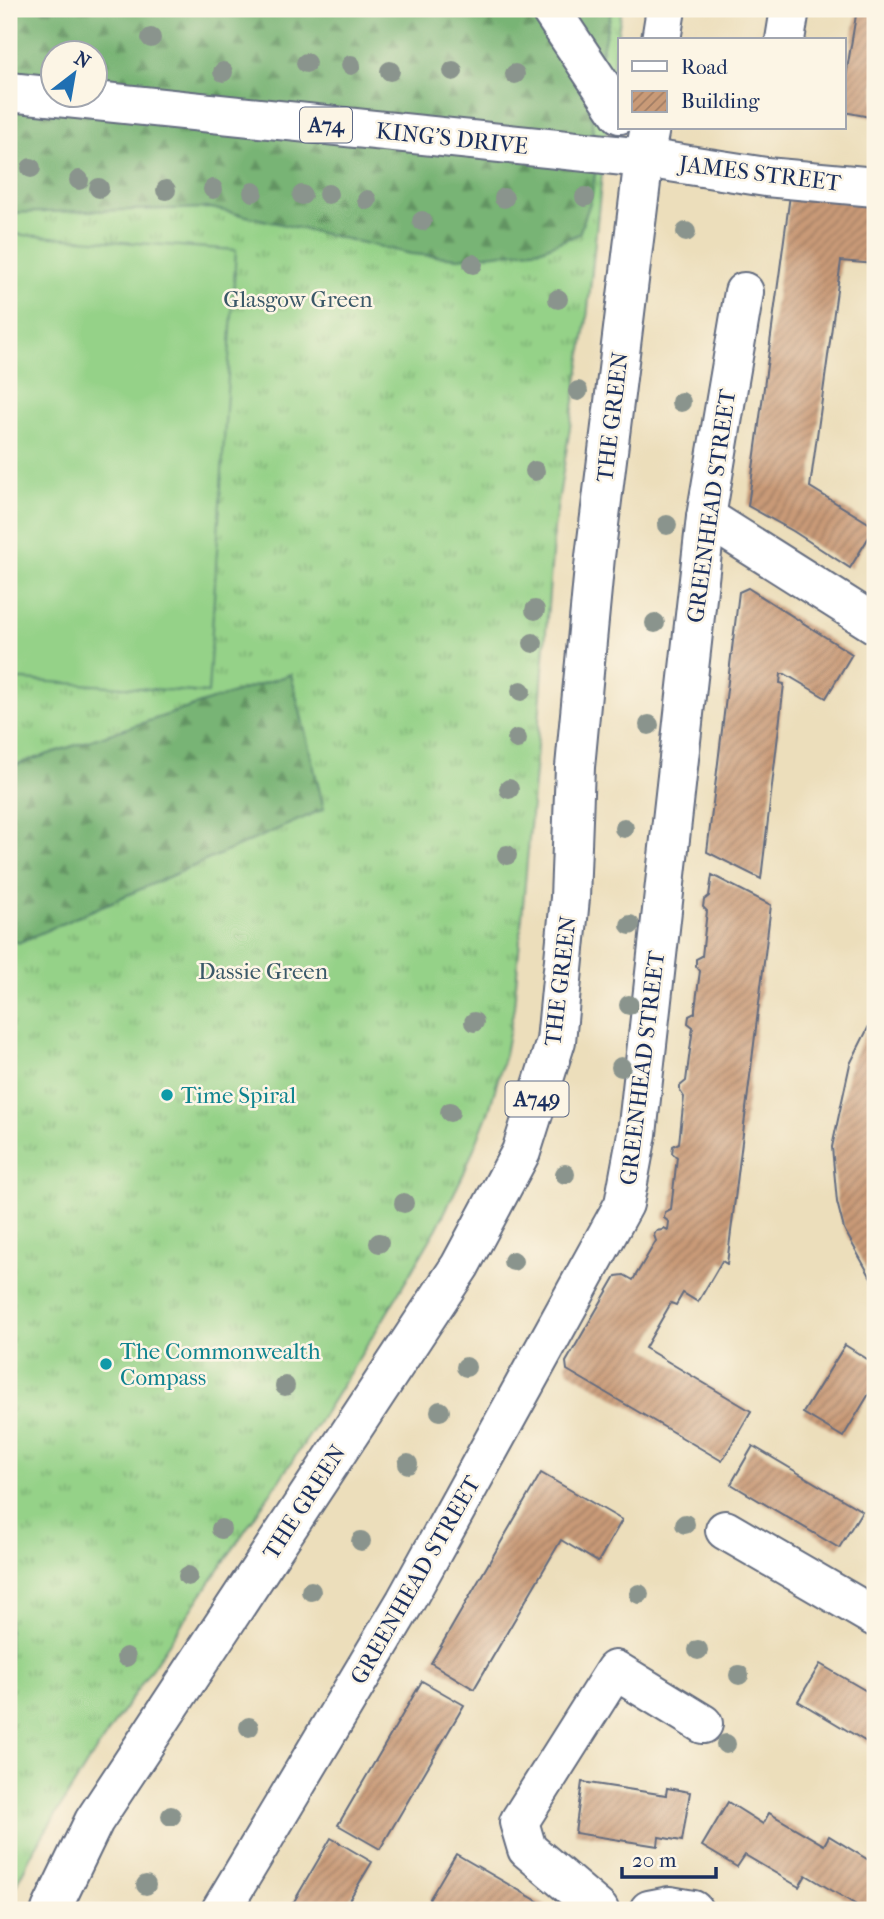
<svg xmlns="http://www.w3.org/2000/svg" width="884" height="1919" viewBox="0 0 884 1919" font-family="'IM FELL French Canon',serif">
	<defs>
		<pattern id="grass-tufts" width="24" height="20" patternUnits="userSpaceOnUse" patternTransform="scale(1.75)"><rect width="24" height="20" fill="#95d288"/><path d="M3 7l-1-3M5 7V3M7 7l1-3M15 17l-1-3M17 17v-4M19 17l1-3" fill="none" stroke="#79ab72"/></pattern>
		<pattern id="forest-firs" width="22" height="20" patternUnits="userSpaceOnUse" patternTransform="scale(1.75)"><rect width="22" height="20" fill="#78b474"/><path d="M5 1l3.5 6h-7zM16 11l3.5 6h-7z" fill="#629362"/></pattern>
		<pattern id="building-hatch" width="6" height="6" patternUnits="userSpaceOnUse" patternTransform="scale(1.75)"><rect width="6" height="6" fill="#c99a77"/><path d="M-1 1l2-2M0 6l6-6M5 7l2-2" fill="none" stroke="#a27e65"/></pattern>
	</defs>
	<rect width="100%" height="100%" fill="#fcf5e5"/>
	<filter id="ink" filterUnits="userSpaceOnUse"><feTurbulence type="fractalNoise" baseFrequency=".0143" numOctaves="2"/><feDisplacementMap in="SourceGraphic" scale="14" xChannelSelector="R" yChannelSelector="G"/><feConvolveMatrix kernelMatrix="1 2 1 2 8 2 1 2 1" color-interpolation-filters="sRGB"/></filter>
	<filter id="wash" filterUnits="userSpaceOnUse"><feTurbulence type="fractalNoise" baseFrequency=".00686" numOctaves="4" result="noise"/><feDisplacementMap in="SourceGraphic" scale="28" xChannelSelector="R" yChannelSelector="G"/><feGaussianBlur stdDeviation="1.57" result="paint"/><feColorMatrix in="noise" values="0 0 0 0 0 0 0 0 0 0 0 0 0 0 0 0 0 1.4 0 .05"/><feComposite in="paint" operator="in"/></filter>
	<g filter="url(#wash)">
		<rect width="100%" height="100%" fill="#ecdebb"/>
		<path fill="url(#grass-tufts)" stroke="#588073" stroke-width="2" fill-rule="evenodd" d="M9,9h613l-7,40 -28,270 -33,210 -18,231 -22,247 -9,47 -16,57 -25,62 -27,55 -53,90 -62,99 -235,347 -55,89 -23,46zM52,52h42v42h-42z"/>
		<g fill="url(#forest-firs)" stroke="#4a7269" stroke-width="2" fill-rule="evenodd">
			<path d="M9,9h603l-22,89 6,72 -6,33 -11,31 -37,15 -84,9 -47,-4 -200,-46 -202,5zM52,52h42v42h-42z"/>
			<path d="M291,674l33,135 -306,134 -9,-4v-172z"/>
		</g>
		<path fill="#95d288" stroke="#588073" stroke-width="2" d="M9,234l227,16 -28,443 -199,-14z"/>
		<g id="blocks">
			<g fill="url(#building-hatch)">
				<path d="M857,9h18v109l-31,-6v-24z"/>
				<path d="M790,195l85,9v60l-34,-3 -31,226 65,40 -25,41 -57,-37 -45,-25z"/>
				<path d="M748,588l104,66 -26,44 -41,-24h-4l-1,9 4,1 -23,195 -54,-27 32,-260z"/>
				<path d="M712,875l59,30 -44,359 -5,-3 -24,41 -15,-9 -7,12 -5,-2 -26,45 106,63 -29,50 -155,-91 -1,-8 50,-86 8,-1 9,5 23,-39 -2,-6 2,-4 6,-1 2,-2 4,2 1,-8 -5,-4 1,-6 6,-3 6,-52 -5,-4 1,-7 6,-3 5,-46 -4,-6v-5l6,-5 7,-54 -5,-4 1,-7 6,-3v-4l5,-38 -4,-5v-7l6,-3 5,-45 -4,-4 1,-7 5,-4z"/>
				<path d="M875,1014v271l-31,-56 -7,-27 -5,-55 18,-83z"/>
				<path d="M845,1345l30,19v20l-32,53 -40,-24z"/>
				<path d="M753,1446l109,65 -23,37 -108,-64z"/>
				<path d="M541,1473l81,47 -24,42 -37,-22 -87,149 -43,-26z"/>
				<path d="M820,1664l55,32v51l-77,-46z"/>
				<path d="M422,1681l42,24 -84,144 -42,-24z"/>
				<path d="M582,1782l84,13 1,-7 23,4 -8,49 -23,-4 -1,9 -83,-13z"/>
				<path d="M728,1802l35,22 6,-11 55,32 5,-9 46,28v46h-10l-59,-35 -7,12 -54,-32 -8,12 -35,-21z"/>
				<path d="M331,1838l41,24 -29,48h-54z"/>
				<path d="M456,1854l97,56h-106l-18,-10z"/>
			</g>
		</g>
	</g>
	<g filter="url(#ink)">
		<use href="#blocks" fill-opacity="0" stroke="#646c7f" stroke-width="2"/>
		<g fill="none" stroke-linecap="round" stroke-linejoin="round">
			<defs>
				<g id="minor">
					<path d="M550,9l70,105"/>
					<path d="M785,40l5,-31"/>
					<path d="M644,158l122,19 109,10"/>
					<path d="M706,517l169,107"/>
					<path d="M725,1530l150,87"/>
					<path d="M221,1910l184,-308 219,-398 13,-70 69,-617 38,-225"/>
					<path d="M599,1910l-72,-61 -8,-27 96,-152 88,54"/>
					<path d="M649,1910l21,-4 23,4"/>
				</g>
				<g id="major">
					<path d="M661,40l5,-31"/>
					<path d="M9,92l635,66"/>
					<path d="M51,1910l43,-89 366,-555 61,-114 35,-111 14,-143 5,-131 20,-210 49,-399 6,-30"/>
				</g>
			</defs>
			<use href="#minor" stroke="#646c7f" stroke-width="42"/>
			<use href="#major" stroke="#646c7f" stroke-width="42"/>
			<use href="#minor" stroke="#fff" stroke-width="38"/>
			<use href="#major" stroke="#fff" stroke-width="38"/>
		</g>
		<g fill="#8a948d">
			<circle cx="151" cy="38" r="10"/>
			<circle cx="306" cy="63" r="10"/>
			<circle cx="351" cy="65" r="10"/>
			<circle cx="390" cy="71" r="10"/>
			<circle cx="453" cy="71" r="10"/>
			<circle cx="223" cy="72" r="10"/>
			<circle cx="515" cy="74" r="10"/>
			<circle cx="31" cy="168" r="10"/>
			<circle cx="79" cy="180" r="10"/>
			<circle cx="99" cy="188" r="10"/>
			<circle cx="213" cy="189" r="10"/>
			<circle cx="166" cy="190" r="10"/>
			<circle cx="253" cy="192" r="10"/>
			<circle cx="328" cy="194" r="10"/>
			<circle cx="302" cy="195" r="10"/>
			<circle cx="585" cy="197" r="10"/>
			<circle cx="504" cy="198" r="10"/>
			<circle cx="367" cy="200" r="10"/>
			<circle cx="422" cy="221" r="10"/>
			<circle cx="686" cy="232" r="10"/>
			<circle cx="473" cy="264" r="10"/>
			<circle cx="558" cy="299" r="10"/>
			<circle cx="578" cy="391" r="10"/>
			<circle cx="681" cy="402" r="10"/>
			<circle cx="535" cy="471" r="10"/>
			<circle cx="667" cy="525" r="10"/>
			<circle cx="535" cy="610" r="10"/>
			<circle cx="655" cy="623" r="10"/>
			<circle cx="533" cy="643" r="10"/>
			<circle cx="521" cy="691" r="10"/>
			<circle cx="649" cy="725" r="10"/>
			<circle cx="517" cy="739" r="10"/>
			<circle cx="509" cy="789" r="10"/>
			<circle cx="624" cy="828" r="10"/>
			<circle cx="507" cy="855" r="10"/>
			<circle cx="630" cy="925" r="10"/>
			<circle cx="629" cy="1005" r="10"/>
			<circle cx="474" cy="1022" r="10"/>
			<circle cx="621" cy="1067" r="10"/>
			<circle cx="450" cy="1112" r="10"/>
			<circle cx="565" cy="1174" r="10"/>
			<circle cx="404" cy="1203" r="10"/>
			<circle cx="379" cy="1243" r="10"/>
			<circle cx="513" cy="1261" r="10"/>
			<circle cx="466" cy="1367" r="10"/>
			<circle cx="285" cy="1386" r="10"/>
			<circle cx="440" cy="1411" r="10"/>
			<circle cx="408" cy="1464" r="10"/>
			<circle cx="685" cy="1524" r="10"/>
			<circle cx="221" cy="1529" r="10"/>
			<circle cx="361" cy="1541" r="10"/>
			<circle cx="188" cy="1576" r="10"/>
			<circle cx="311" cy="1591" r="10"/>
			<circle cx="639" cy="1594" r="10"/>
			<circle cx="698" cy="1650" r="10"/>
			<circle cx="126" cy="1657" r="10"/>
			<circle cx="739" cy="1675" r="10"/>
			<circle cx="249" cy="1727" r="10"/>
			<circle cx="726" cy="1744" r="10"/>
			<circle cx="171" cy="1816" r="10"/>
			<circle cx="146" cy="1885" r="10"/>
		</g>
	</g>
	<g fill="#0f9aa8" stroke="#fcf5e5" stroke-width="2.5">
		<circle cx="167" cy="1095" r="7"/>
		<circle cx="106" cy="1364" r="7"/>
	</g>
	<g text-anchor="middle" stroke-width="5" stroke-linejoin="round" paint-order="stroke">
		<g fill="#fcf5e5" stroke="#5e6a86" stroke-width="2">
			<rect x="300" y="107.5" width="52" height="35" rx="5"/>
			<rect x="505.5" y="1081.5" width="63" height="35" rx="5"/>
		</g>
		<g font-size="21" font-weight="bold" fill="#1b2f5e">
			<text x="326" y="132">A74</text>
			<text x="537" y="1106">A749</text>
		</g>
		<g font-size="23" fill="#1b2f5e" stroke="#fcf5e5">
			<text transform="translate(452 138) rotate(6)" y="8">KING'S DRIVE</text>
			<text transform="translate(760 173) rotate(7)" y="8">JAMES STREET</text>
			<text transform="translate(612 417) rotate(-83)" y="8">THE GREEN</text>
			<text transform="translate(711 506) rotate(-82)" y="8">GREENHEAD STREET</text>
			<text transform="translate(560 981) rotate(-83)" y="8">THE GREEN</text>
			<text transform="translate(642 1068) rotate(-83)" y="8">GREENHEAD STREET</text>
			<text transform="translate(304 1502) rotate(-57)" y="8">THE GREEN</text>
			<text transform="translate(415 1580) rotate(-60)" y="8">GREENHEAD STREET</text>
		</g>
		<g font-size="23" fill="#3a5868" stroke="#fcf5e5">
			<text x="298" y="307">Glasgow Green</text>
			<text x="263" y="979">Dassie Green</text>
		</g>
		<g font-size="23" fill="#0d838f" stroke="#fcf5e5" text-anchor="start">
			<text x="181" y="1103">Time Spiral</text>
			<text x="120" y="1359">The Commonwealth<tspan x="120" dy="26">Compass</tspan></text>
		</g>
	</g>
	<rect width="884" height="1919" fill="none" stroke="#fcf5e5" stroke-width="35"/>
	<rect x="618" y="38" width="228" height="91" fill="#fcf5e5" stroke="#a2a6af" stroke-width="2"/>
	<rect x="632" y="61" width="35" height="10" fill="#ffffff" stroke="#a2a6af" stroke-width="2"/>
	<text x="681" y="74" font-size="21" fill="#1b2f5e">Road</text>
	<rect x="632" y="91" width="35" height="21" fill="url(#building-hatch)" stroke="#a2a6af" stroke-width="2"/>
	<text x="681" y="108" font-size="21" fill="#1b2f5e">Building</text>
	<g transform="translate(74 74) rotate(31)"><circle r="33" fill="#fcf5e5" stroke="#a2a6af" stroke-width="2"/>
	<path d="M0-5L12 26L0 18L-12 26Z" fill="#1f6fb2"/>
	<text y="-10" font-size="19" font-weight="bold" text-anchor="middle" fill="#1b2f5e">N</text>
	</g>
	<path d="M622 1867v10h94v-10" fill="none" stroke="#1b2f5e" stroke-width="3.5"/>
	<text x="632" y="1867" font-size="21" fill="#1b2f5e" stroke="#fcf5e5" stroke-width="5" paint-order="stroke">20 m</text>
</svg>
